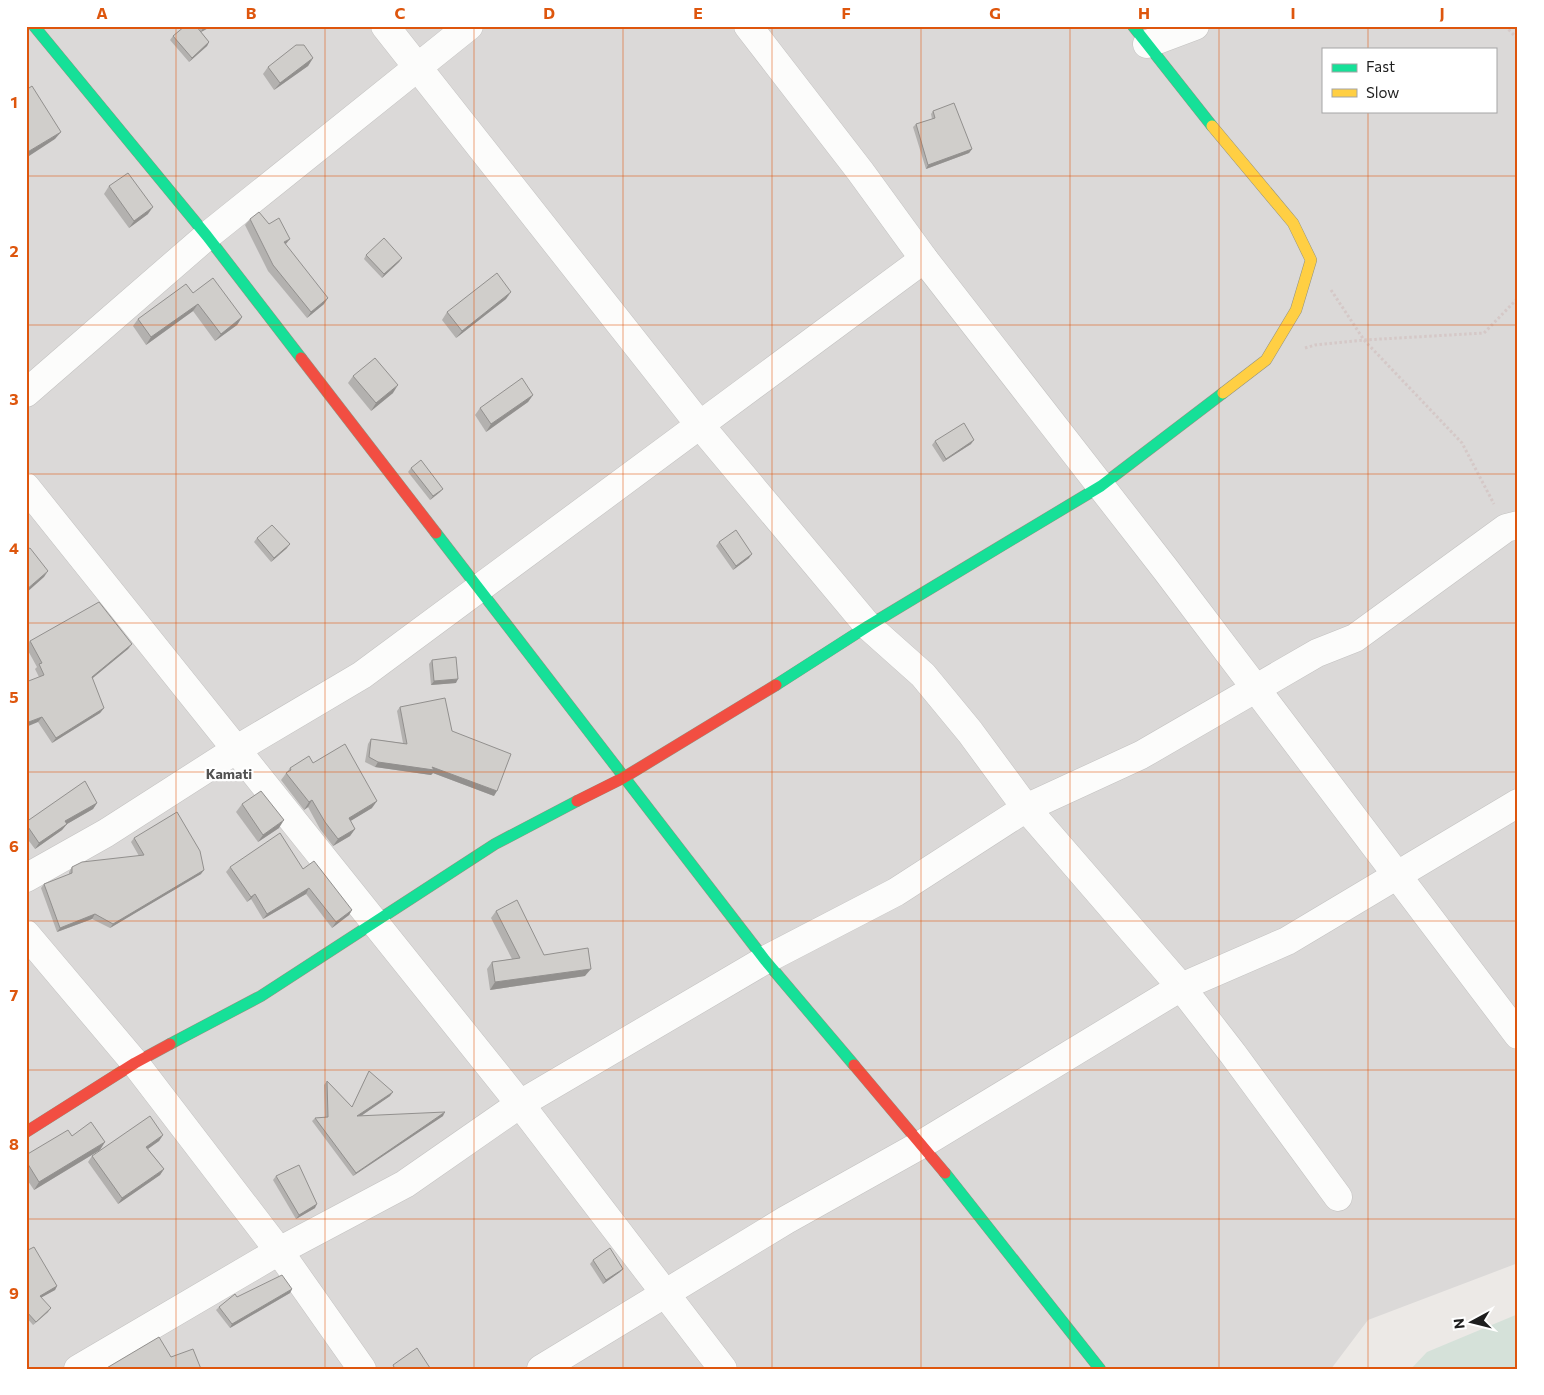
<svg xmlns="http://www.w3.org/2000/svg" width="1544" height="1395" viewBox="0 0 1544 1395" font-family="Commissioner,sans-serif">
	<rect width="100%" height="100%" fill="#ece9e6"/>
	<path fill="#dbd9d8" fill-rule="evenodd" d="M26,26h1492v1237l-150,57 -37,49h-1305zM1323,49h172v62h-172z"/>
	<path fill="#d5e1d9" d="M1518,1314v55h-107l16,-17z"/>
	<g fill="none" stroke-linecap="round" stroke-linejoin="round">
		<defs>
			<g id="street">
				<path d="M385,26l314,398 169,202 55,49 47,57 56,76 155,179 52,67 105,143"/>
				<path d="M748,26l112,145 64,88 242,311 352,465"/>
				<path d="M1147,44l48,-18"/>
				<path d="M26,393l181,-157 262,-210"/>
				<path d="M26,487l494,617 203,265"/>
				<path d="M26,878l80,-45 131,-84 125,-74 562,-416"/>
				<path d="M26,934l109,129 144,188 83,118"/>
				<path d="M78,1369l201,-118 126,-67 115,-80 245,-144 131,-68 130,-84 115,-53 176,-102 38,-15 151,-110 12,-3"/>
				<path d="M541,1369l245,-149 136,-76 259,-157 106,-46 231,-138"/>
			</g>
			<g id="fast">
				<path d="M34,26l173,210 94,122"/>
				<path d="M1133,26l79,100"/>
				<path d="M436,533l329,427 89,105"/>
				<path d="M776,685l92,-59 233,-140 122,-93"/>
				<path d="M170,1044l91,-48 234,-152 82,-43"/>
				<path d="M945,1173l155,196"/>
			</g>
			<path id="slow" d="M1212,126l81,97 18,37 -15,50 -30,50 -43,33"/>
			<g id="jam">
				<path d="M301,358l135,175"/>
				<path d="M577,801l46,-23 153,-93"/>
				<path d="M854,1065l91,108"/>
				<path d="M26,1132l109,-69 35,-19"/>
			</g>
		</defs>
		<use href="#street" stroke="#c3c2c1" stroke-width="29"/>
		<use href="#fast" stroke="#939380" stroke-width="12"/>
		<use href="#slow" stroke="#939380" stroke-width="12"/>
		<use href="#jam" stroke="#939380" stroke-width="12"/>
		<g stroke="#d5c8c7" stroke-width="3" stroke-dasharray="2.5 2.5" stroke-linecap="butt">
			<path d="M1505,26l13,13"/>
			<path d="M1331,290l33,50 98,103 32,61"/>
			<path d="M1305,348l10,-3 49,-5 120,-7 34,-35"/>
		</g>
		<use href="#street" stroke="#fcfcfb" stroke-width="28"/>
		<use href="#fast" stroke="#16e098" stroke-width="11"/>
		<use href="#slow" stroke="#ffcf43" stroke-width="11"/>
		<use href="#jam" stroke="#f24e42" stroke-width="11"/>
	</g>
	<g fill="#b3b1af">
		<path d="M198,26h14l-11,6 8,10 -2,4 -18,16 -19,-22 3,-4 27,-5z"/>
		<path d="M313,58l-5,8 -34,24 -11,-16 5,-7z"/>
		<path d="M933,111l39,38 -3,4 -43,16 -13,-42 3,-3 16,-5 -1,-5z"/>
		<path d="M109,186l39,28 -19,14 -25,-34z"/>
		<path d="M250,219l36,26 38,59 -17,14 -39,-47 -23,-46z"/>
		<path d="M366,255l36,3 -3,4 -17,16 -18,-19z"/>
		<path d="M193,293l49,24 -5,8 -22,16 -22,-30 -47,34 -13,-19 5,-7z"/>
		<path d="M506,299l-50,39 -14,-18 5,-8z"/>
		<path d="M353,376l40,17 -22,18 -23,-28z"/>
		<path d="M533,395l-5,7 -42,30 -11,-17 5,-7z"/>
		<path d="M935,441l36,3 -28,18 -11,-17z"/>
		<path d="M411,468l29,24 -10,8 -22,-28z"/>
		<path d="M257,538l30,10 -16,14 -17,-20z"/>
		<path d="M719,542l30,16 -16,12 -17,-24z"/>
		<path d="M30,641l102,3 -4,5 -36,29 12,30 -4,5 -48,30 -14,-21 1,-45 -4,-8 2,-2 -11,-20z"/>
		<path d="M432,660l24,23 -25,2 -2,-21z"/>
		<path d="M400,707l94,89 -61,-23 -2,2 -56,-8 -10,-5 3,-18 3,-5 32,4 -6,-32z"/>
		<path d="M313,763l59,45 -22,13 5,8 -5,7 -17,10 -13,-17 -12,-22 -4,3 -23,-30 9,-12z"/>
		<path d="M97,803l-4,6 -26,15 -5,6 -27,19 -9,-12v-15z"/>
		<path d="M242,804l37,24 -21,14 -22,-30z"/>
		<path d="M134,838l67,36 -91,54 -18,-9 -35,13 -16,-44 3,-4 25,-9v-3l3,-5 67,-11 -8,-14z"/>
		<path d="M230,867l73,2 49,41 -3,5 -17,13 -26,-34 -43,25 -12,-20 -4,3 -21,-30z"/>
		<path d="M496,911l48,44 41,21 -95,14 -3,-21 5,-7 20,-3 -21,-41z"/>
		<path d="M369,1071l21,25 -29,20h82l-90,60 -41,-55 3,-3 10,-1 -1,-32 3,-4 25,26 15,-32z"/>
		<path d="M163,1135l-4,6 -11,8 16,20 -4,6 -42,29 -30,-42 4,-6z"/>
		<path d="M72,1136l28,14 -66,40 -8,-12v-23z"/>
		<path d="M276,1176l39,32 -19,11 -23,-39z"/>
		<path d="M26,1251l31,35 -2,4 -14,7 7,15 -15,13 -7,-8z"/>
		<path d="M593,1260l27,12 -17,12 -13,-20z"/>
		<path d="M292,1289l-2,4 -60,35 -14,-18 3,-3 18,-10z"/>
	</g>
	<g fill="#92908e">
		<path d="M204,26h8l-11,6z"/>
		<path d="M209,42l-2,4 -18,16 3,-4z"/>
		<path d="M313,58l-5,8 -34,24 6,-7z"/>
		<path d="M61,132l-6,7 -29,19v-5z"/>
		<path d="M972,149l-3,4 -43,16 2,-4z"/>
		<path d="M153,207l-5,7 -19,14 5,-7z"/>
		<path d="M290,239l-5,6 -1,-3z"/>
		<path d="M402,258l-3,4 -17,16 2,-4z"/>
		<path d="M511,292l-5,7 -50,39 6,-7z"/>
		<path d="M328,298l-4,6 -17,14 4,-6z"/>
		<path d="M198,304l-5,7 -47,34 5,-8z"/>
		<path d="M242,317l-5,8 -22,16 6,-7z"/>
		<path d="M398,385l-5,8 -22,18 5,-8z"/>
		<path d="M533,395l-5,7 -42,30 5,-8z"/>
		<path d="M974,440l-3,4 -28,18 3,-3z"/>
		<path d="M443,489l-3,3 -10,8 3,-4z"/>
		<path d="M290,544l-3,4 -16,14 3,-4z"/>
		<path d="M752,554l-3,4 -16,12 3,-4z"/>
		<path d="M48,571l-4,6 -18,16v-3z"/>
		<path d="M132,644l-4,5 -40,33 4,-5z"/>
		<path d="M458,679l-2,4 -25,2 3,-4z"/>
		<path d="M104,708l-4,5 -48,30 4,-5z"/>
		<path d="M42,717l-4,5 -12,5v-4z"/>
		<path d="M378,762l54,5 65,24 -3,5 -61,-23 -2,2 -56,-8z"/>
		<path d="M312,800l-4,7 -4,3 5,-8z"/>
		<path d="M377,801l-5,7 -28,17 5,-7z"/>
		<path d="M97,803l-4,6 -26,15 -5,6 -27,19 4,-6 26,-22z"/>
		<path d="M284,820l-5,8 -21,14 5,-7z"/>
		<path d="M355,829l-5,7 -17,10 5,-7z"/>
		<path d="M204,870l-3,4 -91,54 3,-4z"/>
		<path d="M309,888l-3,6 -43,25 4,-5z"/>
		<path d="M255,894l-4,5 -4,3 4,-5z"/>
		<path d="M352,910l-3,5 -17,13 4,-6z"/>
		<path d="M95,914l-3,5 -35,13 3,-4z"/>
		<path d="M591,969l-6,7 -95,14 5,-8z"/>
		<path d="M393,1092l-3,4 -35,24 2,-4z"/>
		<path d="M445,1112l-2,4 -90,60 3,-3z"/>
		<path d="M163,1135l-4,6 -17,12 4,-6z"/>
		<path d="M105,1142l-5,8 -66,40 5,-8z"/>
		<path d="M164,1169l-4,6 -42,29 4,-6z"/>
		<path d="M317,1204l-2,4 -19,11 3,-4z"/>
		<path d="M623,1269l-3,3 -17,12 3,-4z"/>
		<path d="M57,1286l-2,4 -18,10 3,-4z"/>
		<path d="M292,1289l-2,4 -60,35 2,-4z"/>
		<path d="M51,1308l-3,4 -15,13 3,-3z"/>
	</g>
	<g fill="#d0cecb" stroke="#92908e">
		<path d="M185,26h11l13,16 -17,16 -19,-22z"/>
		<path d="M296,45h8l9,13 -33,25 -12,-16z"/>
		<path d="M32,86l29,46 -35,21v-63z"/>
		<path d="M954,103l18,46 -44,16 -12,-41 19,-6 -2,-7z"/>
		<path d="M128,173l25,34 -19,14 -25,-35z"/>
		<path d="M259,212l10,12 10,-6 11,21 -6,3 44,56 -17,14 -38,-47 -23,-46z"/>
		<path d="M384,238l18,20 -18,16 -18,-19z"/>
		<path d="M497,273l14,19 -49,39 -15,-19z"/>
		<path d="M213,278l29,39 -21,17 -23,-30 -47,33 -13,-18 48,-35 7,9z"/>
		<path d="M375,358l23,27 -22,18 -23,-27z"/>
		<path d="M522,378l11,17 -42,29 -11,-16z"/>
		<path d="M964,423l10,17 -28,19 -11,-18z"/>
		<path d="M421,460l22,29 -10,7 -22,-28z"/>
		<path d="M272,525l18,19 -16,14 -17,-20z"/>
		<path d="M736,530l16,24 -16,12 -17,-24z"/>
		<path d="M30,548l18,23 -22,19v-40z"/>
		<path d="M99,602l33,42 -40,33 12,31 -48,30 -14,-21 -16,6v-41l18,-7 -5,-11 3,-1 -12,-22z"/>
		<path d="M456,657l2,22 -24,2 -2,-21z"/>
		<path d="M445,698l7,33 59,23 -14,37 -65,-24 2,3 -56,-8 -9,-5 2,-18 36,5 -7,-37z"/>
		<path d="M345,744l32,57 -28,17 6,11 -17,10 -13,-17 -13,-22 -3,2 -23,-29 5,-3 -1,-2 19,-12 4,7z"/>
		<path d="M85,781l12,22 -32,18 2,3 -28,19 -13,-19v-2z"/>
		<path d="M261,791l23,29 -21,15 -21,-31z"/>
		<path d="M177,812l23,39 4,19 -91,54 -18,-10 -35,14 -16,-44 28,-11v-6l10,-5 62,-7 -10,-17z"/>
		<path d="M280,833l23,36 11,-8 38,49 -16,12 -27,-34 -42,26 -12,-20 -4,3 -21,-30z"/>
		<path d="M517,900l27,55 44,-7 3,21 -96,13 -3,-20 28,-4 -24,-47z"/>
		<path d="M369,1071l24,21 -36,24 88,-4 -89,61 -41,-55 13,-1 -1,-36 25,26z"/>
		<path d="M150,1116l13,19 -17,12 18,22 -42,29 -30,-42z"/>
		<path d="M91,1122l14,20 -66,40 -13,-21v-6l42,-25 4,6z"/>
		<path d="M299,1165l18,39 -18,11 -23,-39z"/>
		<path d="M34,1247l23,39 -17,10 11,12 -15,14 -10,-11v-60z"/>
		<path d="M610,1248l13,21 -17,11 -13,-20z"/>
		<path d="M282,1275l10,14 -60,35 -13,-17 16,-13 2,3z"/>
		<path d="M159,1337l12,20 22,-8 8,20h-96z"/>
		<path d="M417,1348l13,20 -35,1 -2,-4z"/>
	</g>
	<path fill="none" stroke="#de560d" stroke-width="1" stroke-opacity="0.55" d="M176,26v1343M325,26v1343M474,26v1343M623,26v1343M772,26v1343M921,26v1343M1070,26v1343M1219,26v1343M1368,26v23M1368,111v1258M26,176h1492M26,325h1492M26,474h1492M26,623h1492M26,772h1492M26,921h1492M26,1070h1492M26,1219h1492"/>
	<g text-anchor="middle" stroke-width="4.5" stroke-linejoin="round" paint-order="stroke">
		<g font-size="14" font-weight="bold" fill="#515151" stroke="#fff">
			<text x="229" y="779">Kamati</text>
		</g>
	</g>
	<rect width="1544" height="1395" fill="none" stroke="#ffffff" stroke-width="55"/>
	<rect x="1322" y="48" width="175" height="65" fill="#ffffff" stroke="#a5a5a5"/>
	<rect x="1332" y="64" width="25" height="8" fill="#16e098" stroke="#a5a5a5"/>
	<text x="1366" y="72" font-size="15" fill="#1e1e1e">Fast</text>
	<rect x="1332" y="89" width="25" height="8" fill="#ffcf43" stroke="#a5a5a5"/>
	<text x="1366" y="98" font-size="15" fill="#1e1e1e">Slow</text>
	<g transform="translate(1472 1322) rotate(263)" stroke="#ffffff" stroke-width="4" paint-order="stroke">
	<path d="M0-4L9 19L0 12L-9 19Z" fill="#1e1e1e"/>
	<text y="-8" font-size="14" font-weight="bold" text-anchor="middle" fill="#1e1e1e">N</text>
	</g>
	<rect x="28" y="28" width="1488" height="1340" fill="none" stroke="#de560d" stroke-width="2"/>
	<g font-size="16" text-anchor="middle" font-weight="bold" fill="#de560d">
		<text x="102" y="19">A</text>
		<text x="251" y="19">B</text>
		<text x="400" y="19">C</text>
		<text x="549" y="19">D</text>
		<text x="698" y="19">E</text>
		<text x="846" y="19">F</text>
		<text x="995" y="19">G</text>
		<text x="1144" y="19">H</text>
		<text x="1293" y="19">I</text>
		<text x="1442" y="19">J</text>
		<text x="14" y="108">1</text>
		<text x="14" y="257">2</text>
		<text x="14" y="405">3</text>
		<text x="14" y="554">4</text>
		<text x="14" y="703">5</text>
		<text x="14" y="852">6</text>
		<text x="14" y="1001">7</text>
		<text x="14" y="1150">8</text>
		<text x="14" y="1299">9</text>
	</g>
</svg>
